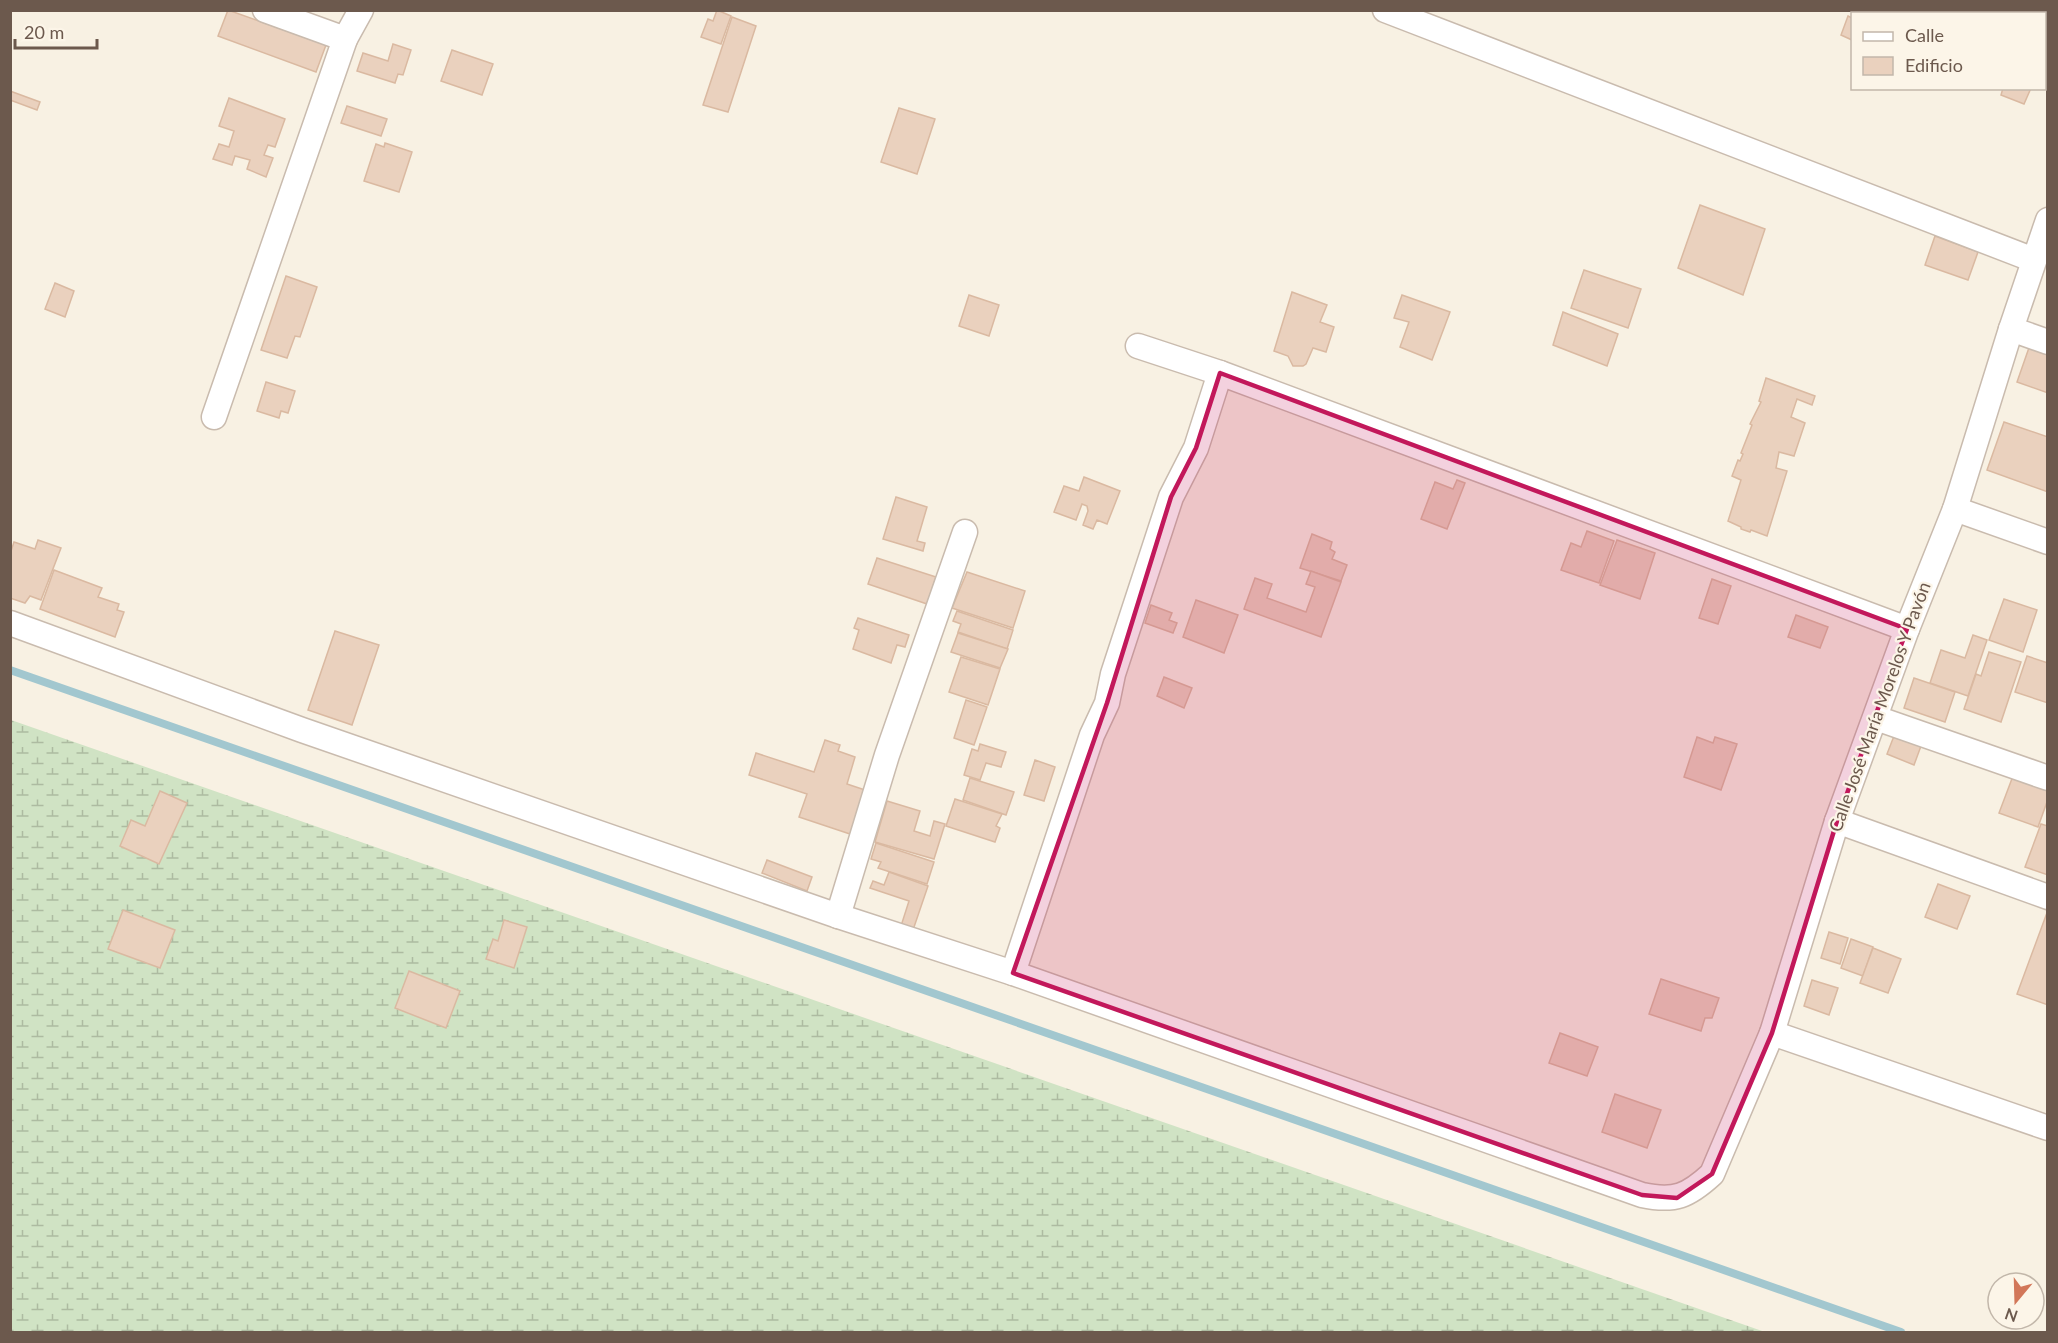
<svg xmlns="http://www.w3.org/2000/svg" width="2058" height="1343" viewBox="0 0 2058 1343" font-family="Lato,sans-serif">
	<defs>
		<pattern id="wetland-marsh" width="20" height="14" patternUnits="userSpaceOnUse" patternTransform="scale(1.5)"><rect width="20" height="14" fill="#d0e3c4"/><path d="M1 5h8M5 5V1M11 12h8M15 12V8" fill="none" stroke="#adbba1"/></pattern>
	</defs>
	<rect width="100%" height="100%" fill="#f8f1e3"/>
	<path fill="url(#wetland-marsh)" d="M11,720l1754,612h-1754z"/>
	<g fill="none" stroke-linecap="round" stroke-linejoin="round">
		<path stroke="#a2c7cf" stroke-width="8" d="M10,670l1891,662"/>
	</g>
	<g fill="#ead1be" stroke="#dab9a1" stroke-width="1.5">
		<path d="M228,10l98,35 -10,27 -98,-36z"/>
		<path d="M717,10l14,6 -10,28 -20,-7 7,-18 5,2z"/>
		<path d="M1948,10h24l9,4h-34z"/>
		<path d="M1848,16l4,2v22l-11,-5z"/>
		<path d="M732,17l24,9 -28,86 -25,-7z"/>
		<path d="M393,44l18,6 -8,25 -5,-1 -3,9 -38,-12 6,-18 25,8z"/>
		<path d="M452,50l41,14 -11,31 -41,-14z"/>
		<path d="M2003,88h28l-7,16 -23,-9z"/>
		<path d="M10,91l30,11 -3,8 -27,-10z"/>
		<path d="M229,98l56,21 -10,28 -7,-2 -4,10 9,3 -7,19 -19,-8 3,-9 -15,-4 -3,9 -19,-6 6,-15 10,3 5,-16 -15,-5z"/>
		<path d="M347,106l40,13 -6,17 -40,-13z"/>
		<path d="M899,108l36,11 -18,55 -36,-12z"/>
		<path d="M385,143l27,9 -13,40 -35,-11 12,-37 8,3z"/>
		<path d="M1700,205l65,24 -22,66 -65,-27z"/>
		<path d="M1935,236l43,16 -10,28 -43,-15z"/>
		<path d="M1584,270l57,19 -13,39 -57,-20z"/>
		<path d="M286,276l31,11 -17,50 -5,-1 -8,22 -26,-8z"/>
		<path d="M55,283l19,8 -9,26 -20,-8z"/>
		<path d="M1292,292l35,13 -7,17 14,5 -8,25 -13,-4 -7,16 -3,2h-10l-5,-10 -14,-5z"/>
		<path d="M969,295l30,10 -10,31 -30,-10z"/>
		<path d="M1402,295l48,17 -18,48 -32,-13 9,-25 -15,-4z"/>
		<path d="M1563,312l55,22 -11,32 -54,-21z"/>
		<path d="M2031,342l17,5v46l-31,-11z"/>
		<path d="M1766,378l49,18 -3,9 -15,-6 -6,18 14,6 -11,33 -15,-4 -3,16 11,3 -20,65 -16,-6 -1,2 -9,-3v-2l-13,-6 13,-41 -9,-4 6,-16 2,1 3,-7 -2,-1 11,-28 -2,-1 11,-22 -2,-1z"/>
		<path d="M266,382l29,9 -7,22 -7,-2 -2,7 -22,-7z"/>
		<path d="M2004,422l44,15v55l-61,-22z"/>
		<path d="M1084,477l36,14 -13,33 -10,-4 -4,9 -10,-4 5,-14 -1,-5 -5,-2 -6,16 -22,-8 10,-26 15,5z"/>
		<path d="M1457,480l8,3 -18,46 -26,-10 14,-37 18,7z"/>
		<path d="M896,497l31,10 -10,34 8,2 -2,8 -40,-12z"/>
		<path d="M1587,531l27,10 -15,42 -38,-13 10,-27 10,4z"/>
		<path d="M1312,534l20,8 -2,7 5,3 -3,7 15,6 -6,16 -41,-13z"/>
		<path d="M38,540l23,8 -20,52 -11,-4 -5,7 -15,-5v-44l4,-12 21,7z"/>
		<path d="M1617,540l38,13 -15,46 -40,-14z"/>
		<path d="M877,558l59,19 -9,27 -59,-20z"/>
		<path d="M54,570l48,18 -4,9 21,7 -2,6 7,2 -9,25 -75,-28z"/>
		<path d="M1311,571l30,11 -20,55 -77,-28 11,-31 17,6 -5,14 39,14 9,-25 -9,-3z"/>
		<path d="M967,572l58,19 -12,37 -61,-20z"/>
		<path d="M1712,579l19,7 -13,38 -19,-6z"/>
		<path d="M2004,599l33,11 -14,42 -34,-12z"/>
		<path d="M1196,600l42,15 -14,38 -41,-16z"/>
		<path d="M1151,605l21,8 -3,7 8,3 -4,10 -28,-10z"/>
		<path d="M957,611l56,19 -6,19 -49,-17 3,-8 -8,-3z"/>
		<path d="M1796,615l32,12 -8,21 -32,-11z"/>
		<path d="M858,618l51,17 -4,12 -8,-2 -6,18 -38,-14 6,-19 -5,-2z"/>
		<path d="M335,631l44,14 -27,80 -44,-15z"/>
		<path d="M958,633l50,16 -8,19 -49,-16z"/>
		<path d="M1973,635l14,5 -19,56 -38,-13 11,-33 24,8z"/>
		<path d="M1989,652l32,10 -20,60 -37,-13 12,-35 5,2z"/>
		<path d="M2027,656l21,7v40l-33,-11z"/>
		<path d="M961,657l39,12 -12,36 -39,-13z"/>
		<path d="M1164,677l28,11 -8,20 -27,-12z"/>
		<path d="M1914,678l41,14 -10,30 -41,-14z"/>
		<path d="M966,700l21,7 -13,38 -20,-7z"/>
		<path d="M1894,736l27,10 -7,19 -27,-11z"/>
		<path d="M1697,737l16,6 2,-6 22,7 -16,46 -37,-13z"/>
		<path d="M825,740l15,5 -2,6 17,6 -8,27 18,6 -15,44 -51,-17 8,-23 -58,-19 7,-22 58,19z"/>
		<path d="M980,744l26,8 -5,15 -15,-4 -6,17 -16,-5 8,-26 6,2z"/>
		<path d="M1035,760l20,7 -11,34 -20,-6z"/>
		<path d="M2013,776l35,12v11l-10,28 -39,-14z"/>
		<path d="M970,778l44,14 -8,23 -43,-15z"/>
		<path d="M160,791l27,12 -28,61 -39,-18 11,-26 14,6z"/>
		<path d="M955,799l47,15 -6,12 4,2 -5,14 -49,-16z"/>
		<path d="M887,801l33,10 -6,20 16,5 4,-15 11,3 -11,35 -59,-17z"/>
		<path d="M2041,824l7,2v49l-23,-8z"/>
		<path d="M876,843l58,19 -7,22 -49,-16 3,-6 -10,-3z"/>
		<path d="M767,860l45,17 -5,14 -45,-18z"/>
		<path d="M889,872l39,14 -15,44 -12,-4 8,-25 -39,-13 3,-7 11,4z"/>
		<path d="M1938,884l32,12 -13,33 -32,-12z"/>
		<path d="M123,910l52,20 -15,38 -52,-19z"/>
		<path d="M2048,910v95l-31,-11z"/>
		<path d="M504,920l23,7 -13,41 -28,-9 7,-20 5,2z"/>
		<path d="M1829,932l19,6 -8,26 -19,-6z"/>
		<path d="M1851,939l22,8 -10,29 -22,-8z"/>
		<path d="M1873,948l28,11 -13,34 -28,-10z"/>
		<path d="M409,971l51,20 -14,37 -51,-20z"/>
		<path d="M1661,979l58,19 -7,20h-7l-4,13 -52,-17z"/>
		<path d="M1812,980l26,8 -9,27 -25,-9z"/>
		<path d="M1560,1033l38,14 -11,29 -38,-13z"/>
		<path d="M1615,1094l46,16 -14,38 -45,-16z"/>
	</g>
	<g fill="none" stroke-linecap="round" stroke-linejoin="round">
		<defs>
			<g id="minor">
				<path d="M1385,10l649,250"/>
				<path d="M345,39l16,-29"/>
				<path d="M2011,329l37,13"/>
				<path d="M1138,346l82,27 687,256"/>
				<path d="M214,417l131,-378 -80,-29"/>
				<path d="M1955,509l93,33"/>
				<path d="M10,623l292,107 536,186 175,57 629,222c33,7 46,1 70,-21l60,-141 65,-212 70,-192 48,-120 56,-180 37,-109"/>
				<path d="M1876,718l172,60"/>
				<path d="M1837,821l211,76"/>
				<path d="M838,916l49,-161 78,-223"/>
				<path d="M1013,973l79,-238 15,-32 6,-29 58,-177 25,-49 24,-75"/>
				<path d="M1772,1033l276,95"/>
			</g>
		</defs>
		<use href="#minor" stroke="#c9bbae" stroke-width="27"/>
		<use href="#minor" stroke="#fff" stroke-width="24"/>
	</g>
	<path fill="#c2185b" fill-opacity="0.2" stroke="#c2185b" stroke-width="4.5" stroke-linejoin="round" d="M1220,373l687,256 -70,192 -65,212 -60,141 -35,24 -35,-3 -629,-222 94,-270 64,-206 25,-49z"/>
	<g text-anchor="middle" stroke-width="4.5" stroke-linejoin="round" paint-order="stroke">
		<g font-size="18" fill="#6c594d" stroke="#fcf5e8">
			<text transform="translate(1880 707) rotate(-70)" y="6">Calle José María Morelos Y Pavón</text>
		</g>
	</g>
	<rect width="2058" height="1343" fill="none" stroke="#6c594d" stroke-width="24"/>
	<rect x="1851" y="12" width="195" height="78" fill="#fcf5e8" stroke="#c2b7aa" stroke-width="1.5"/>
	<rect x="1863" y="32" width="30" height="9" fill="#ffffff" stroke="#c2b7aa" stroke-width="1.5"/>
	<text x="1905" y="42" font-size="18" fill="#6c594d">Calle</text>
	<rect x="1863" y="57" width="30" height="18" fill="#ead1be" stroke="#c2b7aa" stroke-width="1.5"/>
	<text x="1905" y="72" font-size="18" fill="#6c594d">Edificio</text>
	<g transform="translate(2016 1301) rotate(199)"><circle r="28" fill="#fcf5e8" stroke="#c2b7aa" stroke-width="1.5"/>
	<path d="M0-4.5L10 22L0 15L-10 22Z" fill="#d27759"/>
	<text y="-9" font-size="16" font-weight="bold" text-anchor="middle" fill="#6c594d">N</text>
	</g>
	<path d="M15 39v9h82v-9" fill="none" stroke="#6c594d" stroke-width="3"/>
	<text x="24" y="39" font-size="18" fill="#6c594d" stroke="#fcf5e8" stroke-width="4.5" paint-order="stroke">20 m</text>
</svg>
